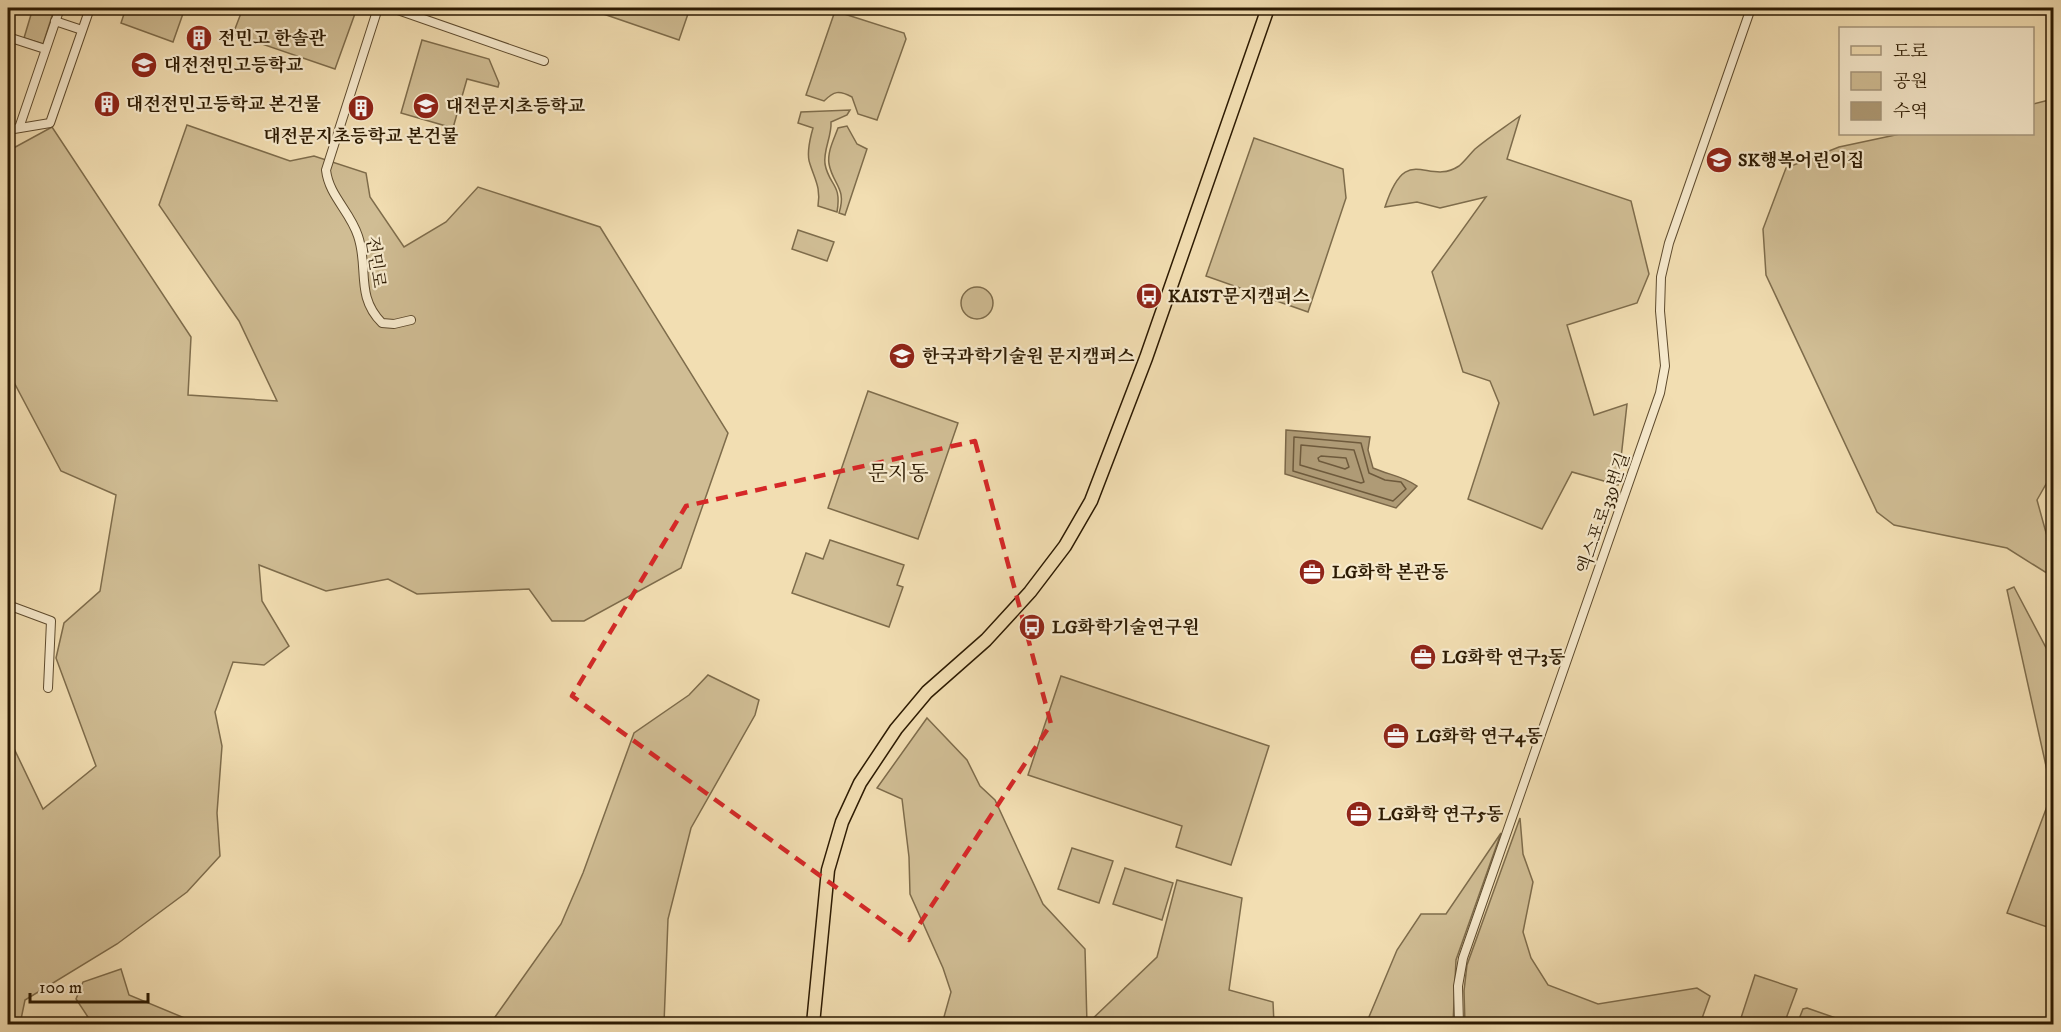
<svg xmlns="http://www.w3.org/2000/svg" width="2061" height="1032" viewBox="0 0 2061 1032" font-family="'IM FELL DW Pica','Noto Serif KR',serif">
	<rect width="100%" height="100%" fill="#f2deb2"/>
	<filter id="stains"><feTurbulence type="fractalNoise" baseFrequency=".00333" numOctaves="4"/><feColorMatrix values="0 0 0 0 .2 0 0 0 0 .09 0 0 0 0 .02 0 0 0 .5 -.17"/></filter>
	<radialGradient id="worn" r=".72"><stop offset=".6" stop-color="#630" stop-opacity="0"/><stop offset="1" stop-color="#630" stop-opacity=".3"/></radialGradient>
	<g fill="#d0bd94" stroke="#7e6c4b" stroke-width="1.5">
		<path d="M33,8l20,5 -10,31 -19,-6z"/>
		<path d="M126,8h59l-12,34 -52,-19z"/>
		<path d="M243,8h114l-22,61 -102,-35z"/>
		<path d="M586,8h104l-11,32z"/>
		<path d="M835,11l69,22 2,6 -29,81 -19,-6 -6,-17c-13,-7 -18,-6 -28,4l-18,-6z"/>
		<path d="M422,40l67,19 10,24 -1,4 -31,-8 -14,49 -52,-15z"/>
		<path d="M2053,99l1,371 -17,30 16,58v19l-46,-29 -113,-23 -17,-13 -111,-237 -3,-46 23,-61 53,-21 61,-13h132l1,-30z"/>
		<path d="M850,110l-3,5 -16,7c1,14 -8,28 -6,42 4,22 17,19 12,48l-19,-6c3,-18 -3,-26 -8,-42 -4,-10 1,-29 3,-36l-15,-5 3,-11z"/>
		<path d="M1520,116l-13,43 124,42 18,73 -12,29 -70,22 27,90 33,-11 -9,81 -46,-13 -30,57 -74,-30 31,-96 -9,-22 -27,-9 -31,-100 54,-75 -46,11 -23,-6 -32,5c22,-67 42,-20 74,-41 6,-5 11,-12 16,-17 14,-12 30,-22 45,-33z"/>
		<path d="M187,125l103,36 24,-5 52,17 4,24 34,50 42,-25 32,-35 122,40 128,206 -47,135 -97,53h-32l-23,-32 -112,5 -29,-15 -62,12 -67,-26 3,36 27,45 -25,19 -31,-3 -18,50 7,34 -5,67 3,43 -33,36 -70,52 -92,56 -5,24h-12v-288l35,73 53,-43 -40,-108 8,-35 36,-32 16,-96 -55,-24 -53,-100v-220l44,-24 139,210 -3,58 89,6 -38,-80 -80,-116z"/>
		<path d="M847,126l10,18 10,5 -22,66 -6,-2c8,-25 -6,-28 -10,-49 -2,-12 5,-25 9,-36z"/>
		<path d="M1254,138l89,31 3,29 -38,114 -102,-36z"/>
		<path d="M798,230l36,12 -7,19 -35,-12z"/>
		<circle cx="977" cy="303" r="16"/>
		<path d="M868,391l90,32 -40,116 -90,-31z"/>
		<path d="M830,540l74,25 -7,20 6,2 -14,40 -97,-34 14,-40 17,6z"/>
		<path d="M2014,587l39,74v268l-46,-16 45,-120 -45,-203z"/>
		<path d="M708,675l51,25 -4,15 -64,113 -23,91 -4,105h-174l71,-100 22,-51 51,-140 55,-38z"/>
		<path d="M1061,676l208,70 -38,119 -55,-18 6,-21 -154,-51z"/>
		<path d="M927,718l40,42 13,26 15,14 48,104 42,45 2,75 70,-67 20,-77 65,18 -13,92 44,12 1,22h-332l9,-32 -8,-24 -33,-74 -1,-37 -7,-58 -25,-11z"/>
		<path d="M1520,818l3,36 10,28 -10,50 8,26 17,27 50,19 99,-16 13,8 -10,28h-235l-1,-33 3,-26z"/>
		<path d="M1501,833l-45,127 -3,64h-87l31,-74 24,-36h25z"/>
		<path d="M1072,848l41,13 -14,42 -41,-14z"/>
		<path d="M1125,868l48,15 -11,37 -49,-16z"/>
		<path d="M121,969l8,26 70,29h-132l21,-7 -12,-18 7,-17z"/>
		<path d="M1755,975l42,14 -13,35h-45z"/>
		<path d="M1807,1008l46,16h-56l6,-15z"/>
	</g>
	<path fill="#af9b76" stroke="#7b6748" stroke-width="1.5" d="M1286,430l84,7 -2,13 5,18c16,7 30,8 44,18l-21,22 -111,-34z"/>
	<g fill="none" stroke-linecap="round" stroke-linejoin="round">
		<g stroke="#6e5a3c" stroke-width="1.5">
			<path d="M1294,437l67,6 8,30 16,7 16,2 5,7 -13,12 -100,-30z"/>
			<path d="M1301,445l53,5 10,32 -3,1 -61,-18z"/>
			<path d="M1321,456l25,2 3,9 -4,2 -26,-8 -1,-3z"/>
		</g>
		<defs>
			<g id="minor">
				<path d="M378,8l-52,162c3,26 24,41 32,66 11,32 -3,60 24,87l12,1 17,-4"/>
				<path d="M392,8l152,53"/>
				<path d="M55,21l27,9"/>
				<path d="M8,37l37,12"/>
				<path d="M19,128l41,-120"/>
				<path d="M8,130l42,-7 40,-115"/>
				<path d="M8,605l43,16 -3,67"/>
				<path d="M1459,1024l-1,-38 5,-28 197,-565 5,-27 -5,-55 1,-34 8,-34 82,-235"/>
			</g>
			<path id="primary" d="M813,1024l15,-154 14,-48 18,-39 36,-54 31,-37 59,-52 44,-48 35,-46 26,-45 55,-143 122,-350"/>
		</defs>
		<use href="#minor" stroke="#5e4b2e" stroke-width="10"/>
		<use href="#primary" stroke="#2c1a02" stroke-width="15"/>
		<use href="#minor" stroke="#f7eacd" stroke-width="8"/>
		<use href="#primary" stroke="#f2deb2" stroke-width="12"/>
	</g>
	<path fill="none" stroke="#d62828" stroke-width="4.5" stroke-dasharray="12 8" stroke-linejoin="round" d="M975,441l76,283 -142,216 -337,-244 114,-190z"/>
	<defs>
		<symbol id="building-disc" viewBox="-11 -11 22 22"><circle r="9.5" fill="#8f2418" stroke="#f7eacd"/><path d="M-4-6H4V6H1V3H-1V6H-4ZM-2.5-4.3h1.7v1.8h-1.7ZM.8-4.3h1.7v1.8H.8ZM-2.5-1h1.7V.8h-1.7ZM.8-1h1.7V.8H.8Z" fill="#fff"/></symbol>
		<symbol id="school-disc" viewBox="-11 -11 22 22"><circle r="9.5" fill="#8f2418" stroke="#f7eacd"/><path d="M0-5L7-2L0 1L-7-2ZM-4 1L0 2.5L4 1V4Q0 6-4 4Z" fill="#fff"/></symbol>
		<symbol id="bus-disc" viewBox="-11 -11 22 22"><circle r="9.5" fill="#8f2418" stroke="#f7eacd"/><path d="M-5-6H5V4H4V6H2V4H-2V6H-4V4H-5ZM-3.5-4V0h7V-4ZM-3.5 1.2v1.5H-2V1.2ZM2 1.2v1.5H3.5V1.2Z" fill="#fff"/></symbol>
		<symbol id="university-disc" viewBox="-11 -11 22 22"><circle r="9.5" fill="#8f2418" stroke="#f7eacd"/><path d="M0-5L7-2L0 1L-7-2ZM-4 1L0 2.5L4 1V4Q0 6-4 4Z" fill="#fff"/></symbol>
		<symbol id="office-disc" viewBox="-11 -11 22 22"><circle r="9.5" fill="#8f2418" stroke="#f7eacd"/><path d="M-6-3h4V-5.5h4V-3h4V5H-6ZM-1-4.5V-3h2v-1.5ZM-6 0V1H6V0Z" fill="#fff"/></symbol>
	</defs>
	<g fill-rule="evenodd">
		<use href="#building-disc" x="184" y="23" width="30" height="30"/>
		<use href="#school-disc" x="129" y="50" width="30" height="30"/>
		<use href="#building-disc" x="92" y="89" width="30" height="30"/>
		<use href="#school-disc" x="411" y="91" width="30" height="30"/>
		<use href="#building-disc" x="346" y="93" width="30" height="30"/>
		<use href="#school-disc" x="1704" y="145" width="30" height="30"/>
		<use href="#bus-disc" x="1134" y="281" width="30" height="30"/>
		<use href="#university-disc" x="887" y="341" width="30" height="30"/>
		<use href="#office-disc" x="1297" y="557" width="30" height="30"/>
		<use href="#bus-disc" x="1017" y="612" width="30" height="30"/>
		<use href="#office-disc" x="1408" y="642" width="30" height="30"/>
		<use href="#office-disc" x="1381" y="721" width="30" height="30"/>
		<use href="#office-disc" x="1344" y="799" width="30" height="30"/>
	</g>
	<g text-anchor="middle" stroke-width="4.5" stroke-linejoin="round" paint-order="stroke">
		<g font-size="18" font-weight="bold" fill="#2c1a02" stroke="#f7eacd" text-anchor="start">
			<text x="218" y="44">전민고 한솔관</text>
			<text x="164" y="71">대전전민고등학교</text>
			<text x="126" y="110">대전전민고등학교 본건물</text>
			<text x="446" y="112">대전문지초등학교</text>
			<text x="361" y="142" text-anchor="middle">대전문지초등학교 본건물</text>
			<text x="1738" y="166">SK행복어린이집</text>
			<text x="1168" y="302">KAIST문지캠퍼스</text>
			<text x="922" y="362">한국과학기술원 문지캠퍼스</text>
			<text x="1332" y="578">LG화학 본관동</text>
			<text x="1052" y="633">LG화학기술연구원</text>
			<text x="1442" y="663">LG화학 연구3동</text>
			<text x="1416" y="742">LG화학 연구4동</text>
			<text x="1378" y="820">LG화학 연구5동</text>
		</g>
		<g font-size="18" fill="#2c1a02" stroke="#f7eacd">
			<text transform="translate(376 262) rotate(82)" y="6">전민로</text>
			<text transform="translate(1603 513) rotate(-71)" y="6">엑스포로339번길</text>
		</g>
		<g font-size="21" fill="#2c1a02" stroke="#f7eacd">
			<text x="898" y="480">문지동</text>
		</g>
	</g>
	<rect width="2061" height="1032" fill="none" stroke="#f2deb2" stroke-width="30"/>
	<rect x="9" y="9" width="2043" height="1014" fill="none" stroke="#2c1a02" stroke-width="3"/>
	<rect x="15" y="15" width="2031" height="1002" fill="none" stroke="#2c1a02" stroke-width="1.5"/>
	<rect x="1839" y="27" width="195" height="108" fill="#f7eacd" stroke="#a6977c" stroke-width="1.5"/>
	<rect x="1851" y="46" width="30" height="9" fill="#f2deb2" stroke="#a6977c" stroke-width="1.5"/>
	<text x="1893" y="57" font-size="18" fill="#2c1a02">도로</text>
	<rect x="1851" y="72" width="30" height="18" fill="#d0bd94" stroke="#a6977c" stroke-width="1.5"/>
	<text x="1893" y="87" font-size="18" fill="#2c1a02">공원</text>
	<rect x="1851" y="102" width="30" height="18" fill="#af9b76" stroke="#a6977c" stroke-width="1.5"/>
	<text x="1893" y="117" font-size="18" fill="#2c1a02">수역</text>
	<path d="M30 993v9h118v-9" fill="none" stroke="#2c1a02" stroke-width="3"/>
	<text x="39" y="993" font-size="18" fill="#2c1a02" stroke="#f7eacd" stroke-width="4.5" paint-order="stroke">100 m</text>
	<rect width="100%" height="100%" filter="url(#stains)"/>
	<rect width="100%" height="100%" fill="url(#worn)"/>
</svg>
